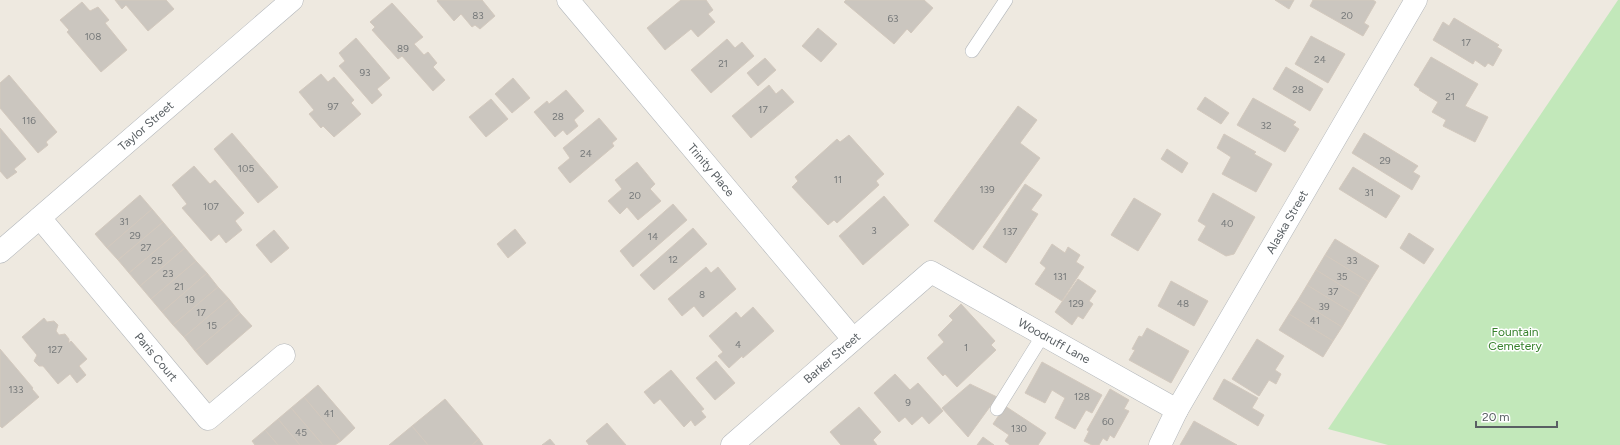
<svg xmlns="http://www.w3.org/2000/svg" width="1620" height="445" viewBox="0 0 1620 445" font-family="Figtree,sans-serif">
	<rect width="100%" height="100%" fill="#eee9e0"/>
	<path fill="#c2e8ba" d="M1618,0h2v445h-232l-60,-16z"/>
	<g fill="#cbc6bf" stroke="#d3c9be">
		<path d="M115,0h51l8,9 -26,22 -22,-26 -4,4z"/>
		<path d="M438,0h44l13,16 -15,13 -5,-4 -3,2 -11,-13 -7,7 -17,-20z"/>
		<path d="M681,0h25l7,10 -5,4 7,8 -17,15 -7,-8 -26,21 -18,-22z"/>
		<path d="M846,0h78l9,8 -22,25 -4,-4 -13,15 -50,-42z"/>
		<path d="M1275,0h19l-5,9z"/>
		<path d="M1313,0h60l3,2 -12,21 5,3 -6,10 -53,-30z"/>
		<path d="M82,2l8,9 8,-4 11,13 -4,3 22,27 -26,22 -34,-40 2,-2 -9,-10z"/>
		<path d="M392,3l31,34 -9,7 10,11 4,-3 9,11 -4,4 12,13 -12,11 -31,-35 -4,3 -26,-29 3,-3 -5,-5z"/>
		<path d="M1454,18l45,27 -2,2 5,3 -9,16 -5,-3 -3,4 -10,-7 -2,4 -40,-24 10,-18 6,4z"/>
		<path d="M818,28l19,16 -16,18 -19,-16z"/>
		<path d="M1311,36l34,18 -17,29 -33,-19z"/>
		<path d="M356,38l34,40 -13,11 5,6 -10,9 -33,-38 6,-5 -6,-8z"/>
		<path d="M727,39l8,9 7,-6 12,14 -43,37 -20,-23z"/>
		<path d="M1431,57l47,27 -13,22 23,11 -13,25 -32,-16 3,-6 -14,-8 6,-10 -19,-12 1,-1 -6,-4z"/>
		<path d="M765,58l11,12 -18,16 -11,-13z"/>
		<path d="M1286,67l37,22 -13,22 -37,-22z"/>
		<path d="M321,74l7,8 6,-5 20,23 -3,3 10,11 -27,23 -11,-11 -2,2 -12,-14 5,-4 -15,-18z"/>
		<path d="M9,75l48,57 -11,10 2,3 -10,8 -38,-45v-25z"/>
		<path d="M513,78l17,20 -18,15 -17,-19z"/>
		<path d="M769,85l7,9 6,-5 12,13 -43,36 -19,-22z"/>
		<path d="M566,90l18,21 -10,9 4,6 -11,9 -4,-5 -8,7 -21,-25 13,-11 2,3z"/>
		<path d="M1205,97l24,16 -8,11 -24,-15z"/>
		<path d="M1253,98l43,24 -3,3 6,4 -14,23 -48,-27z"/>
		<path d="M491,99l17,20 -22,18 -17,-20z"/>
		<path d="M1018,106l19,14 -17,23 20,15 -67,92 -39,-29z"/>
		<path d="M599,118l18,21 -5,4 2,3 -44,37 -12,-15 12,-10 -7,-10z"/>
		<path d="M0,128l26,31 -12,10 3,3 -10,7 -7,-8z"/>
		<path d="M232,133l46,54 -20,16 -44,-54z"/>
		<path d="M1364,133l54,33 -5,6 7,4 -8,14 -60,-37z"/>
		<path d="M1224,134l32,18 -2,2 18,10 -16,28 -34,-18 9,-17 -14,-9z"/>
		<path d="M849,135l35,39 -8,7 3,4 -42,38 -3,-3 -6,5 -36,-38 6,-6 -3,-4 42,-38 3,3z"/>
		<path d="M1167,149l21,14 -6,10 -21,-14z"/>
		<path d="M637,162l18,22 -5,5 11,12 -23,19 -11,-13 -7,7 -12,-13 14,-12 -7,-9z"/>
		<path d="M194,166l16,18 5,-4 29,33 -9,8 7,9 -16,13 -7,-9 -8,7 -29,-33 5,-4 -15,-19z"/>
		<path d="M1353,167l47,29 -14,22 -47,-29z"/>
		<path d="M1025,184l17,11 -11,15 7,4 -32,49 -23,-16z"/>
		<path d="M1213,193l42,24 -21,37 -8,2 -28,-16 8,-14 -8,-5z"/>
		<path d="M140,195l12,14 -45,39 -12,-14z"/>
		<path d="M884,196l25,29 -46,40 -24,-29z"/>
		<path d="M1134,198l27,16 -23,37 -27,-16z"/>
		<path d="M673,204l14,16 -54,47 -13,-16z"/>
		<path d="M152,209l11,13 -45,38 -11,-12z"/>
		<path d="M163,222l11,13 -45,38 -11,-13z"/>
		<path d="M693,228l14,16 -53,46 -14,-15z"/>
		<path d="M515,229l11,14 -18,15 -11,-14z"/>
		<path d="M274,230l15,18 -18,15 -15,-18z"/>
		<path d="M1409,233l25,16 -10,15 -24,-16z"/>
		<path d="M174,235l11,13 -45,38 -11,-13z"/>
		<path d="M1335,239l44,27 -10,16 -44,-27z"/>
		<path d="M1052,244l13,9 3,-6 12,8 -4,7 8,5 -22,34 -27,-17 11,-16 -6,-5z"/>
		<path d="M185,248l11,13 -45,38 -11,-13z"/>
		<path d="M1325,255l44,27 -9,15 -44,-27z"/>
		<path d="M196,261l11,12 -45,39 -11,-13z"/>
		<path d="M706,267l5,6 7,-6 18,22 -33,28 -9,-11 -12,10 -14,-17z"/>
		<path d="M1316,270l44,27 -9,15 -44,-27z"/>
		<path d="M207,273l11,14 -45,38 -11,-13z"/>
		<path d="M1078,279l18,12 -7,10 4,3 -10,15 -5,-3 -6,9 -17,-13z"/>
		<path d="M1171,281l37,20 -14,25 -36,-20z"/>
		<path d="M1307,285l44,27 -9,15 -44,-27z"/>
		<path d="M218,287l11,12 -45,38 -11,-12z"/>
		<path d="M229,299l11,14 -45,38 -11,-14z"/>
		<path d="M1298,300l44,27 -9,14 -44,-27z"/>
		<path d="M961,304l34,37 -4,4 5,5 -39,37 -12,-13 -2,2 -16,-18 17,-16 -6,-7 15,-15 -4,-4z"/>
		<path d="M753,307l21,24 -31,27 -1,-2 -13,12 -11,-12 5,-4 -14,-16 27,-24 5,6z"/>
		<path d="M240,313l12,13 -45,39 -12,-14z"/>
		<path d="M1289,314l44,27 -10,16 -44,-27z"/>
		<path d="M44,318l3,4 7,-1 4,4 -2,6 3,4 6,-1 4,5v4l2,-2 16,18 -8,7 7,9 -9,8 -7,-9 -12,10 -15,-18h-4l-5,-5 3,-6 -15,-18z"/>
		<path d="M1147,328l42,23 -18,32 -42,-23 6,-10 -3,-1 7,-13 3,1z"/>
		<path d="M1257,339l27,17 -9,14 6,4 -5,10 -7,-4 -10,16 -27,-17z"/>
		<path d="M0,349l33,39 -1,1 7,8 -37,31 -2,-2z"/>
		<path d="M716,361l19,22 -20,17 -19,-22z"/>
		<path d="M1042,362l60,33 -10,18 -6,-3 -11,19 -20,-11 10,-20 -13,-8 -7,13 -20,-10z"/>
		<path d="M671,370l33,39 -3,2 5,6 -11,9 -4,-6 -7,7 -24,-28 -6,5 -10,-12z"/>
		<path d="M895,374l15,16 8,-7 25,28 -14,13 -7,-8 -10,9 -7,-8 -6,5 -25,-29z"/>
		<path d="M1224,379l34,19 -6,10 12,7 -6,11 -45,-27z"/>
		<path d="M970,384l27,13 -29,40 -26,-29z"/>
		<path d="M318,385l37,43 -14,13 -37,-44z"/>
		<path d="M1110,389l19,11 -5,9 5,2 -15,27 -4,-3 -3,6 -4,-3 -4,7h-7l-8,-4 5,-10 -2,-1z"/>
		<path d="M304,397l37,44 -6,4h-12l-32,-37z"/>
		<path d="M445,399l34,40 -7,6h-44l-16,-19z"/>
		<path d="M1005,406l41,27 -8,12h-28l-5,-4 4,-6 -16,-11z"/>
		<path d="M859,407l22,25 -8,8 4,5h-36l-11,-13z"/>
		<path d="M291,408l32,37h-23l-22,-26z"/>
		<path d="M278,419l22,26h-22l-13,-15z"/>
		<path d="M1194,421l43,24h-57z"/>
		<path d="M607,423l19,22h-37l-3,-4z"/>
		<path d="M412,426l16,19h-39z"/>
		<path d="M265,430l13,15h-23l-3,-4z"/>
		<path d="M983,437l11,8h-17z"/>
		<path d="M479,439l4,6h-11z"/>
		<path d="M550,439l5,6h-13z"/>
	</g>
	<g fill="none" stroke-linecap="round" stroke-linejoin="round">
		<defs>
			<g id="lane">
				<path d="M972,51l34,-51"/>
				<path d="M997,409l46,-74"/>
			</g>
			<g id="street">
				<path d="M568,0l285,339"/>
				<path d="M40,218l168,201 76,-64"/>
				<path d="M0,252l292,-252"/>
				<path d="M732,445l199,-173 246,138"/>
				<path d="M1160,445l17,-35 239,-410"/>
			</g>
		</defs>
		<use href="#lane" stroke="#b2b6ba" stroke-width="14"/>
		<use href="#street" stroke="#b2b6ba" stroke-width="23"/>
		<use href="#lane" stroke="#fff" stroke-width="13"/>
		<use href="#street" stroke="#fff" stroke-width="22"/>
	</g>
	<g text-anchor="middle" stroke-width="3" stroke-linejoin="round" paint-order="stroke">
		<g font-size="10" fill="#76797a">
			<text x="478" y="19">83</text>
			<text x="1347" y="19">20</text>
			<text x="893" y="22">63</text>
			<text x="93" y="40">108</text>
			<text x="1466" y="46">17</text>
			<text x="403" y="52">89</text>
			<text x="1320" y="63">24</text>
			<text x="723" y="67">21</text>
			<text x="365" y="76">93</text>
			<text x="1298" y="93">28</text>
			<text x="1450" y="100">21</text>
			<text x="333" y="110">97</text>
			<text x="763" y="113">17</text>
			<text x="558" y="120">28</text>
			<text x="29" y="124">116</text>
			<text x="1266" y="129">32</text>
			<text x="586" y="157">24</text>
			<text x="1385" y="164">29</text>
			<text x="246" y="172">105</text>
			<text x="838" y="183">11</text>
			<text x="987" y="193">139</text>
			<text x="1369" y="196">31</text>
			<text x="635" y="199">20</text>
			<text x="211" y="210">107</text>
			<text x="124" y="225">31</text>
			<text x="1227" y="227">40</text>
			<text x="874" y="234">3</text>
			<text x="1010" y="235">137</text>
			<text x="135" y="239">29</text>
			<text x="653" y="240">14</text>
			<text x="146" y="251">27</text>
			<text x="673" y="263">12</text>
			<text x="157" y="264">25</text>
			<text x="1352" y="264">33</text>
			<text x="168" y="277">23</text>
			<text x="1060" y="280">131</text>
			<text x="1342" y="280">35</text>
			<text x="179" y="290">21</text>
			<text x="1333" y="295">37</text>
			<text x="702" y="298">8</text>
			<text x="190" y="303">19</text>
			<text x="1076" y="307">129</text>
			<text x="1183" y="307">48</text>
			<text x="1324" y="310">39</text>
			<text x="201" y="316">17</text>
			<text x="1315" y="324">41</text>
			<text x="212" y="329">15</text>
			<text x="738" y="348">4</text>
			<text x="966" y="351">1</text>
			<text x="55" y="353">127</text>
			<text x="16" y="393">133</text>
			<text x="1082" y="400">128</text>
			<text x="908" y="406">9</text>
			<text x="329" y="417">41</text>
			<text x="1108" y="425">60</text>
			<text x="1019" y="432">130</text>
			<text x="301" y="436">45</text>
		</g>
		<g font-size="12" fill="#595f63" stroke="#fff">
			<text transform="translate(146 126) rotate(-41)" y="4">Taylor Street</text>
			<text transform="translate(711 170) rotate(50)" y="4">Trinity Place</text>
			<text transform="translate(1287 222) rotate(-60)" y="4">Alaska Street</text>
			<text transform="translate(1054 341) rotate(29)" y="4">Woodruff Lane</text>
			<text transform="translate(156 357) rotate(50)" y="4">Paris Court</text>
			<text transform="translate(832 358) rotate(-41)" y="4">Barker Street</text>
		</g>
		<g font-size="12" fill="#36812b" stroke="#fff">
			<text x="1515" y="336">Fountain<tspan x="1515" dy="14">Cemetery</tspan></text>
		</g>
	</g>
	<path d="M1476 421v6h81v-6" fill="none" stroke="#595f63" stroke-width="2"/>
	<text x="1482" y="421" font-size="12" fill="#595f63" stroke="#ffffff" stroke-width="3" paint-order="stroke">20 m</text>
</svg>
